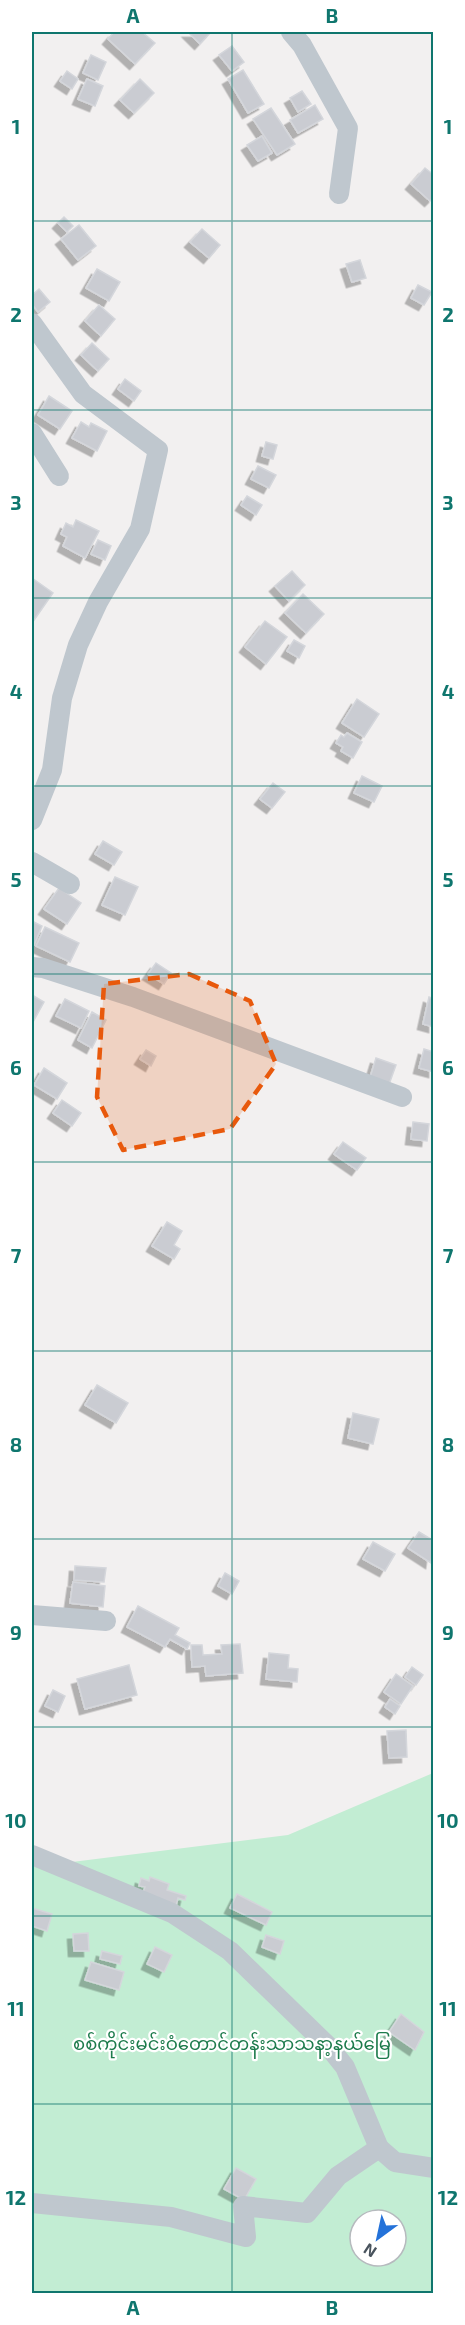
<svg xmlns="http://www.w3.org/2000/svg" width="465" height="2325" viewBox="0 0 465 2325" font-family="'Exo 2','Noto Sans Myanmar',sans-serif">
	<defs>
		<filter id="shadow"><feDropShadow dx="-5.5" dy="5.5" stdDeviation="0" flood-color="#0004"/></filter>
	</defs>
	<rect width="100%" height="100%" fill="#f2f0f0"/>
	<path fill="#c2edd3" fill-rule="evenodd" d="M433,1773v520h-401v-426l256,-32zM360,2220h36v36h-36z"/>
	<g fill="#caccd2" stroke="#d4d6db" stroke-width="1.5" filter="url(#shadow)">
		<path d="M114,32h28l13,11 -20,21 -27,-25z"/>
		<path d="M188,32h23l-11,12z"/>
		<path d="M232,46l12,16 -12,9 -13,-16z"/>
		<path d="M91,55l15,7 -8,18 -15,-7z"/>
		<path d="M243,70l21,34 -16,9 -20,-34z"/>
		<path d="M67,71l11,8 -6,10 -12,-8z"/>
		<path d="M87,79l16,7 -8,20 -17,-7z"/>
		<path d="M140,79l14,14 -20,20 -14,-13z"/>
		<path d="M302,91l9,13 -13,8 -8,-14z"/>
		<path d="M315,105l8,14 -25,14 -8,-13z"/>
		<path d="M271,108l24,36 -18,11 -24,-36z"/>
		<path d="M262,136l10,17 -14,8 -11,-16z"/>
		<path d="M425,168l9,7v22l-4,4 -19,-17z"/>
		<path d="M64,217l9,9 -6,6 -9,-9z"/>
		<path d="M79,225l17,21 -18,14 -17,-21z"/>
		<path d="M202,229l18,16 -11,13 -19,-16z"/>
		<path d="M360,260l6,18 -14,4 -6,-18z"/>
		<path d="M97,269l23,13 -11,19 -23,-13z"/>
		<path d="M418,285l14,7 -8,13 -13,-7z"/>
		<path d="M39,289l11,13 -12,10 -6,-8v-9z"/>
		<path d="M99,305l16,14 -14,17 -16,-15z"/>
		<path d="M92,343l17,16 -11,12 -17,-16z"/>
		<path d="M125,379l16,12 -7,10 -16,-12z"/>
		<path d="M49,396l23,15 -12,18 -22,-14z"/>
		<path d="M81,422l8,5 2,-4 16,8 -10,20 -25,-13z"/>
		<path d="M266,442l11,3 -4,14 -11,-3z"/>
		<path d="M258,466l18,9 -7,13 -18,-9z"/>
		<path d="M247,496l15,9 -6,10 -15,-10z"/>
		<path d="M76,520l23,11 -14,27 -22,-12 4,-9 -6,-3 5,-11 7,4z"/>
		<path d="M98,540l13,6 -6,14 -14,-6z"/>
		<path d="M292,571l13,14 -16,16 -14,-15z"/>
		<path d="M32,578l21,15 -21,30z"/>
		<path d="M303,594l21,20 -18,19 -21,-20z"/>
		<path d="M265,621l22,16 -21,27 -21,-17z"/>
		<path d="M294,640l11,6 -6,12 -12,-7z"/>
		<path d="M357,699l22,15 -15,23 -22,-14z"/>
		<path d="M347,733l15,9 -9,16 -12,-7 2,-4 -7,-4 5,-8 3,2z"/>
		<path d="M362,776l20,10 -8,16 -20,-9z"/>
		<path d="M273,783l12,9 -13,16 -12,-9z"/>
		<path d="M103,841l19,11 -8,13 -19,-11z"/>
		<path d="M115,877l23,10 -13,28 -23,-10z"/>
		<path d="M59,888l22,15 -14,21 -23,-15z"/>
		<path d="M32,921l10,5 -8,19 -2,-1z"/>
		<path d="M45,927l34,16 -9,19 -34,-16z"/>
		<path d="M156,963l15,10 -7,11 -16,-10z"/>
		<path d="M32,995l12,7 -11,20 -1,-1z"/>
		<path d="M429,997l5,2v28l-11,-3z"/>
		<path d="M65,999l24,12 -8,17 -25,-12z"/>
		<path d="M92,1012l14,8 -14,28 -14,-8z"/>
		<path d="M424,1049l10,3v20l-15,-4z"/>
		<path d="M146,1050l10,6 -5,10 -11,-7z"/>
		<path d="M376,1058l20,7 -9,25 -19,-6z"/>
		<path d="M44,1068l23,15 -10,16 -23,-14z"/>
		<path d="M62,1100l19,13 -9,13 -19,-13z"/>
		<path d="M413,1122l16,2 -2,17 -16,-2z"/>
		<path d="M343,1142l23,16 -9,12 -23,-16z"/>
		<path d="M167,1222l15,9 -8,14 6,4 -6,10 -22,-13z"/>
		<path d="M97,1385l31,18 -12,20 -31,-18z"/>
		<path d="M353,1413l26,6 -6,25 -25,-6z"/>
		<path d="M419,1532l15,9 -3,22 -23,-15z"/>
		<path d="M373,1542l22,12 -10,17 -22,-12z"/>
		<path d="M75,1566l31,2 -2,14 -30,-2z"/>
		<path d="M225,1573l14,8 -7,13 -14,-8z"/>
		<path d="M73,1582l32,4 -2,21 -33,-4z"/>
		<path d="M138,1606l41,22 -4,7 15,8 -3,6 -17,-10 -5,8 -38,-20z"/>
		<path d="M240,1644l3,29 -37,3 -1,-10 -13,1 -1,-22h11l1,10 19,-1 -1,-9z"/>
		<path d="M269,1653l20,2 -1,13 10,1 -1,13 -31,-3z"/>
		<path d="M129,1665l8,30 -52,14 -8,-30z"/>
		<path d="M412,1667l11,8 -7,10 -11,-8z"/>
		<path d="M396,1674l17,12 -12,18 -17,-12z"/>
		<path d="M53,1690l12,6 -7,16 -13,-6z"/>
		<path d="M390,1699l10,7 -5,8 -10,-7z"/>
		<path d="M406,1730l1,27 -18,1 -2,-27z"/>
		<path d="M150,1877l19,7 -2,6 19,6 -1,4 -7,-2 -2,8 -34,-11 3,-8 -6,-1 2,-8 8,3z"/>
		<path d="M237,1894l35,18 -6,13 -36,-17z"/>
		<path d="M32,1908l20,6 -5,17 -15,-5z"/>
		<path d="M88,1933l1,18h-15l-1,-17z"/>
		<path d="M266,1935l18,6 -4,13 -18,-7z"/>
		<path d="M155,1947l17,8 -8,17 -17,-8z"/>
		<path d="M102,1951l20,5 -2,8 -20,-5z"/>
		<path d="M91,1962l33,10 -5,18 -34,-10z"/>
		<path d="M401,2014l23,18 -9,18 -26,-18z"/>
		<path d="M236,2168l20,11 -12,21 -20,-11z"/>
	</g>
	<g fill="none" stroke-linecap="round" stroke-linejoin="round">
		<g stroke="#bfc7ce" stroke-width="20">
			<path d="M291,32l11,13 46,83 -9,66"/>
			<path d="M32,323l51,71 75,56 -18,79 -42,73 -20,43 -16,53 -10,72 -20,50"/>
			<path d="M32,433l27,43"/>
			<path d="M32,862l38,22"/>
			<path d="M32,967l11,1 90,29 269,100"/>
			<path d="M32,1615l74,6"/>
			<path d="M32,1855l140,58 58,38 99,96 16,20 34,81"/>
			<path d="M32,2203l139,14 75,20 -3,-31 64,7 31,-37 41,-28 16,14 39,6"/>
		</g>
	</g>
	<path fill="#e8590c" fill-opacity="0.2" stroke="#e8590c" stroke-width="4.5" stroke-dasharray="12 8" stroke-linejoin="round" d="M189,974l61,27 26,63 -46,65 -107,21 -26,-53 7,-113z"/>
	<path fill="none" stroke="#0f766e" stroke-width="1.5" stroke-opacity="0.55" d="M232,32v2262M32,221h402M32,410h402M32,598h402M32,786h402M32,974h402M32,1162h402M32,1351h402M32,1539h402M32,1727h402M32,1916h402M32,2104h402"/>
	<g text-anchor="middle" stroke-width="4.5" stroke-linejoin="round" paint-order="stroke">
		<g font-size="18" fill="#1d7b4c" stroke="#fff">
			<text x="232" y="2050">စစ်ကိုင်းမင်းဝံတောင်တန်းသာသနာ့နယ်မြေ</text>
		</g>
	</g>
	<rect width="465" height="2325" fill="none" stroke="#ffffff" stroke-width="66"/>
	<g transform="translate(378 2238) rotate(213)"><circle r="28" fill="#ffffff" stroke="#b6babe" stroke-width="1.5"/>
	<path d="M0-4.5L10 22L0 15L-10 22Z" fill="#2472d9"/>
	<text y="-9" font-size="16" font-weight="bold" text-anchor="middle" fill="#49535d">N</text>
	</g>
	<rect x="33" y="33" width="399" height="2259" fill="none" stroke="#0f766e" stroke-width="2"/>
	<g font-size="20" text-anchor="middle" font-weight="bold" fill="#0f766e">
		<text x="133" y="23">A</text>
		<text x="332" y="23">B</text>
		<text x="16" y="134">1</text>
		<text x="448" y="134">1</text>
		<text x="16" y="322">2</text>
		<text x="448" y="322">2</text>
		<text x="16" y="510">3</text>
		<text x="448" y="510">3</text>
		<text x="16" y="699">4</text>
		<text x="448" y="699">4</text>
		<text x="16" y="887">5</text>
		<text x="448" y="887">5</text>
		<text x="16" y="1075">6</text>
		<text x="448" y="1075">6</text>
		<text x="16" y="1263">7</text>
		<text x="448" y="1263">7</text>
		<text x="16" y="1452">8</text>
		<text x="448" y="1452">8</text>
		<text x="16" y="1640">9</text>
		<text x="448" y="1640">9</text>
		<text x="16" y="1828">10</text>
		<text x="448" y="1828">10</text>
		<text x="16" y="2016">11</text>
		<text x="448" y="2016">11</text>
		<text x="16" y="2205">12</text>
		<text x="448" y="2205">12</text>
		<text x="133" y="2315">A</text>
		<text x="332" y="2315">B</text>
	</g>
</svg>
